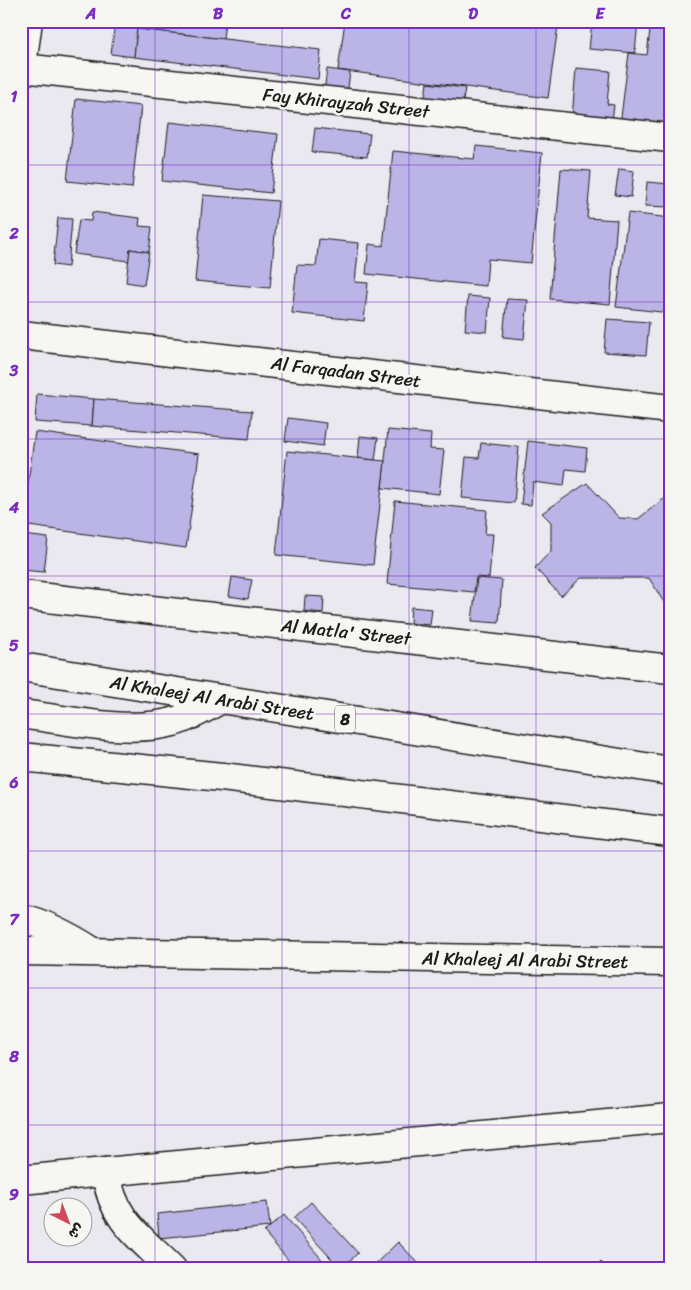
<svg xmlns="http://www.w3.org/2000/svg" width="691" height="1290" viewBox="0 0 691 1290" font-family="Sriracha,'Playpen Sans Arabic',sans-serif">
	<rect width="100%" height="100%" fill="#eae9f0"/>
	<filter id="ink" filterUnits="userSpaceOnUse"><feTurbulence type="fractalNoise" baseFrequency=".02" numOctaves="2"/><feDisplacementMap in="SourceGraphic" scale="10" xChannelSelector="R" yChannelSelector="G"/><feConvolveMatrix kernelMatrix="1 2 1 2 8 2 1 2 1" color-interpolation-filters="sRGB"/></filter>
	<g filter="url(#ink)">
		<g fill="#bbb5e7" stroke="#1c1c1c">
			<path d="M115,21h110l-2,18 -86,-10 -3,28 -23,-3z"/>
			<path d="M345,21h178l35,5 -10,72 -210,-28z"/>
			<path d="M592,21h46l-3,32 -46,-4z"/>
			<path d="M651,21h19v110l-50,-6 9,-72 18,2z"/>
			<path d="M137,29l184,21 -3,29 -184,-22z"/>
			<path d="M576,68l34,3 -3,33 7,1 -2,16 -40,-3z"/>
			<path d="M327,69l23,3 -3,23 -23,-3z"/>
			<path d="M427,83l38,5 -3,20 -38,-4z"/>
			<path d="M76,99l65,7 -9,82 -65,-7z"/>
			<path d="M169,122l109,12 -7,59 -109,-12z"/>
			<path d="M315,128l55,6 -3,23 -55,-5z"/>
			<path d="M476,146l66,7 -11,110 -43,-4 -2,27 -120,-12 3,-30 14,2 10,-95 81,8z"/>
			<path d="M561,169l30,2 -4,47 30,2 -7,84 -60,-5z"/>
			<path d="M619,169l15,2 -3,26 -16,-2z"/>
			<path d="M647,182l23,2v23l-25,-1z"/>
			<path d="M203,195l75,6 -8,87 -75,-7z"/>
			<path d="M92,212l48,6 -1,8 13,1 -3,25 -19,-3 -1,12 -55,-7 5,-34 12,1z"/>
			<path d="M628,213l42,5v95l-54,-6z"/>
			<path d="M58,218l14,1 -4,48 -15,-2z"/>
			<path d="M319,239l40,4 -4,39 13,1 -4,38 -72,-8 5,-48 19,1z"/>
			<path d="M130,249l19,3 -5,33 -18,-3z"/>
			<path d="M468,296l22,2 -3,34 -22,-2z"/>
			<path d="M507,299l21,1 -4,39 -21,-2z"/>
			<path d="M607,319l42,3 -3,33 -42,-3z"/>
			<path d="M37,394l57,5 -2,27 -57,-4z"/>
			<path d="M94,399l158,12 -3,28 -157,-13z"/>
			<path d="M288,418l38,5 -3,23 -38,-5z"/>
			<path d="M388,430l43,4 -1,15 14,1 -5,44 -57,-6z"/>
			<path d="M35,432l164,22 -13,94 -164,-23z"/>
			<path d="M360,436l18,2 -3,22 -17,-2z"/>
			<path d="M528,441l59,7 -2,23 -19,-2 -2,17 -31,-4 -2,23 -10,-1z"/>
			<path d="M481,443l38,4 -5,56 -52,-5 4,-41 13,1z"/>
			<path d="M287,451l98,10 -12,104 -97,-10z"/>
			<path d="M587,483l32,35 19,1 32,-25v114l-2,1 -19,-31h-68l-20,18 -26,-28 16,-17v-29l-9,-9z"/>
			<path d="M395,501l92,9 -2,24h8l-4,44 -13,-1 -2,15 -87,-8z"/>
			<path d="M23,535l25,3 -4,34 -23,-2z"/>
			<path d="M232,577l20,3 -4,19 -19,-3z"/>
			<path d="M477,578l25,2 -3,43 -27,-2z"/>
			<path d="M305,596l19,1 -1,16 -19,-2z"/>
			<path d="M411,607l21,2 -2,16 -20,-2z"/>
			<path d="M267,1202l3,25 -111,11 -2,-24z"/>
			<path d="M311,1202l47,51 -17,16 -47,-51z"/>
			<path d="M284,1215l46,54h-34l-32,-37z"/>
			<path d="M398,1242l26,27h-54z"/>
			<path d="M601,1262l7,7h-14z"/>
		</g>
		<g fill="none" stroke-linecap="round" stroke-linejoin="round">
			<defs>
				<g id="minor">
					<path d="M22,68l648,70"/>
					<path d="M21,72l7,-51"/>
					<path d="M21,335l649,74"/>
					<path d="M21,595l649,74"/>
					<path d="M106,1172c6,48 34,65 66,97"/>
					<path d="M21,1180l649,-62"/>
				</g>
				<g id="highway">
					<path d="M21,667l649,104"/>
					<path d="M21,714c47,6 107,20 152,8 17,-5 33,-14 48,-23"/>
					<path d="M21,757l201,20 448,55"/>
					<path d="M21,918c26,6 49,19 71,33"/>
					<path d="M21,951l649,11"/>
				</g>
			</defs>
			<use href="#minor" stroke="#1c1c1c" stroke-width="31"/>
			<use href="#highway" stroke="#1c1c1c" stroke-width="31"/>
			<use href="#minor" stroke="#f6f6f2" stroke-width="28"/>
			<use href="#highway" stroke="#f6f6f2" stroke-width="28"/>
		</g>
	</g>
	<path fill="none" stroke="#7b2cbf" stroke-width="1" stroke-opacity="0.55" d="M155,21v1248M282,21v1248M409,21v1248M536,21v1248M21,165h649M21,302h649M21,439h649M21,576h649M21,714h649M21,851h649M21,988h649M21,1125h649"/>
	<g text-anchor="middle" stroke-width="5" stroke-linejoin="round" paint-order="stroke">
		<rect fill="#f6f6f2" stroke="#5d5d5c" stroke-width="1" x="335" y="705.5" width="20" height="27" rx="4"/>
		<g font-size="16" font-weight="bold" fill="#1c1c1c">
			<text x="345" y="725">8</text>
		</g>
		<g font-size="18" fill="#1c1c1c" stroke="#f6f6f2">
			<text transform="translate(346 103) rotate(6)" y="6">Fay Khirayzah Street</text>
			<text transform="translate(346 372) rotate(7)" y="6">Al Farqadan Street</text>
			<text transform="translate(346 632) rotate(6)" y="6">Al Matla' Street</text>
			<text transform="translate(212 698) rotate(9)" y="6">Al Khaleej Al Arabi Street</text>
			<text transform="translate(525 960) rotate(1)" y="6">Al Khaleej Al Arabi Street</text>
		</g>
	</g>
	<rect width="691" height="1290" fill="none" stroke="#f6f6f2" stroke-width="55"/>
	<g transform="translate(68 1222) rotate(138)"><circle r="24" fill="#f6f6f2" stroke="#9f9f9c"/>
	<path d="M0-4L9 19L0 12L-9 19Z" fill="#d1495b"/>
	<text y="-8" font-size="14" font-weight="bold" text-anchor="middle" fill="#1c1c1c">ش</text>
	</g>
	<rect x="28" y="28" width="636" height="1234" fill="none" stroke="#7b2cbf" stroke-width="2"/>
	<g font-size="16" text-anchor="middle" font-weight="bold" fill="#7b2cbf">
		<text x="91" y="19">A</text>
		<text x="218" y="19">B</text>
		<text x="346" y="19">C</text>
		<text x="473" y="19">D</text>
		<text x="600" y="19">E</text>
		<text x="14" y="102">1</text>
		<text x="14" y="239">2</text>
		<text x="14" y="376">3</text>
		<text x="14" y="513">4</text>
		<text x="14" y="651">5</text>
		<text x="14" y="788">6</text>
		<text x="14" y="925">7</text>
		<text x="14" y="1062">8</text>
		<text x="14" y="1200">9</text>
	</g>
</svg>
